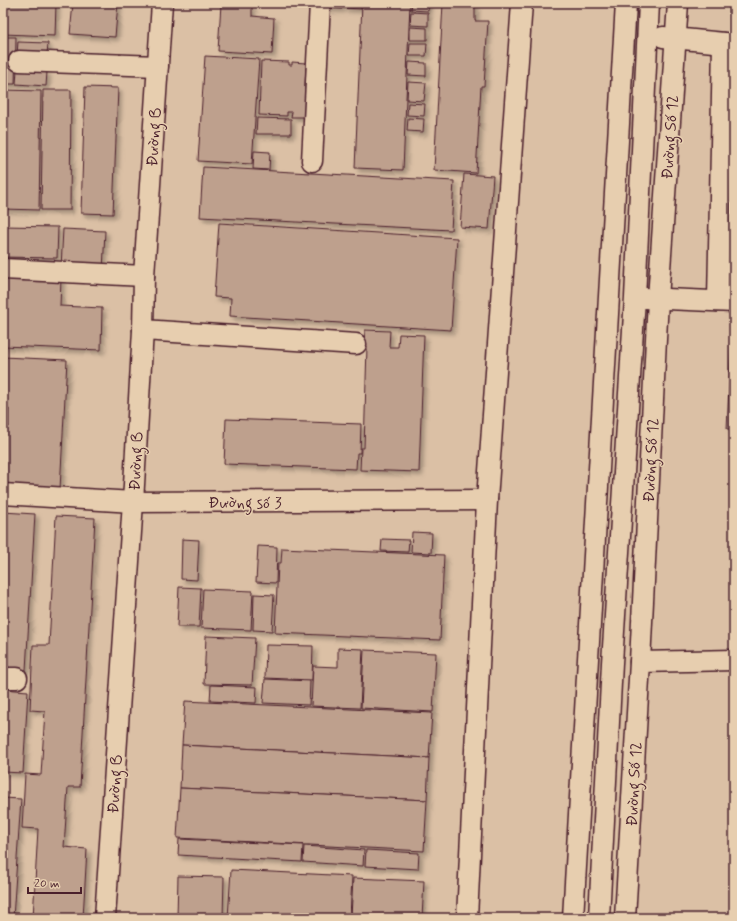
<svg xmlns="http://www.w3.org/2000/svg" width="737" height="921" viewBox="0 0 737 921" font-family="Mynerve,sans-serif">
	<defs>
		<filter id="shadow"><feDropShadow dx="3.5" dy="3.5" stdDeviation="2" flood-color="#0004"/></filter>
	</defs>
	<rect width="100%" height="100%" fill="#e7ceaf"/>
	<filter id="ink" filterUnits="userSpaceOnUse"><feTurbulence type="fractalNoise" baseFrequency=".025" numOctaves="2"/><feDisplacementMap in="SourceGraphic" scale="8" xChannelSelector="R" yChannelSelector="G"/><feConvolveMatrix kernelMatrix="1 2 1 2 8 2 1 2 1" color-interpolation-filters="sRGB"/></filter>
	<g filter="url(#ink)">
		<rect fill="#dbc0a5" x="3" y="3" width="731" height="915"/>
		<g fill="#bea08d" stroke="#4a1f2b" filter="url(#shadow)">
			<path d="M3,3h53l-1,33 -52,-2z"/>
			<path d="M73,3h45l-3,34 -45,-3z"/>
			<path d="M322,3h20v6l-20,-1z"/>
			<path d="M345,3h16v6l-17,-1z"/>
			<path d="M362,3h48l-7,167 -48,-2z"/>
			<path d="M412,3h17l-1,8 -17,-1z"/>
			<path d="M443,3h32v18h13l-4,65h-3l-5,87 -42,-3z"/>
			<path d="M221,4l31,2v10l22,2 -2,36 -54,-3z"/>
			<path d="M411,12l17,1v13l-18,-1z"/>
			<path d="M410,27l17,1v12h-17z"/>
			<path d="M3,37h13l-1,47h-12z"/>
			<path d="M18,42l30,1 -1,11h-30z"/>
			<path d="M410,43h17l-1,13h-17z"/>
			<path d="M205,56l54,3 -7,105 -54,-3z"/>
			<path d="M261,61l28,1v3h3v-3l14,1 -2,54h-13l1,-5h-5v4l-28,-1z"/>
			<path d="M409,62l17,1v13l-18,-1z"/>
			<path d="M17,70l30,2 -1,14 -30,-2z"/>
			<path d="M408,82l18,1 -2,18 -17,-1z"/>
			<path d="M85,87l33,1 -5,126 -32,-1z"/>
			<path d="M3,90l38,1 -2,119 -36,-1z"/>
			<path d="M43,90h28l-1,120h-29z"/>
			<path d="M408,103l17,1 -1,12 -17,-1z"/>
			<path d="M257,118l34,1v15h-35z"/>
			<path d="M408,118l16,1 -1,13 -16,-1z"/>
			<path d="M254,151l16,1 -1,18 -16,-1z"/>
			<path d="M203,167l251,14 -3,49 -251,-13z"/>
			<path d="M464,174l29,2 -4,53 -29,-2z"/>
			<path d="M219,223l238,15 -6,92 -221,-14 1,-18 -17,-1z"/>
			<path d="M3,226l55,1 -1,31 -54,-1z"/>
			<path d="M63,229l42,2 -2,39 -42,-2z"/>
			<path d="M3,276l58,2 -1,28 42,2 -1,42 -98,-4z"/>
			<path d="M732,321h2v108h-7z"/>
			<path d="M365,330l25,1 -1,16h9l1,-13 25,1 -5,137 -59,-2 1,-22h3l3,-102h-3z"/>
			<path d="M3,357l64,3 -7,129 -57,-3v-60l6,1v-18h-6z"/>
			<path d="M226,419l135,5 -1,29h-3l-1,16 -132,-5z"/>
			<path d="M3,512l32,2 -9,156 -23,-2z"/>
			<path d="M56,516l39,2 -15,269h-12l-4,60 23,2 -4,69h-50l5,-89 -16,-1 3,-54 16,1 4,-64 -15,-1 3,-65h16z"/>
			<path d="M412,532l20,1 -1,20 -20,-1z"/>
			<path d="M182,539l17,1 -2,40 -16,-1z"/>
			<path d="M382,539l27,1 -1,12 -27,-1z"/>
			<path d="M258,546l19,1 -1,36 -20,-1z"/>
			<path d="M282,548l162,7 -4,85 -165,-7 3,-70h3z"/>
			<path d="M179,587l22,1 -2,39h-22z"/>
			<path d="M203,589l50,2 -2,39 -50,-2z"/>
			<path d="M254,594l20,1 -2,36 -19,-1z"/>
			<path d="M206,636l49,2 -3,47 -48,-1z"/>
			<path d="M266,645l47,1 -1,34 -47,-2z"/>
			<path d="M338,648l25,1 -3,59 -49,-2 2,-40 25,1z"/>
			<path d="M364,650l72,3 -3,59 -72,-4z"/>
			<path d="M265,679l45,2 -1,24 -46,-2z"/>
			<path d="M211,685l46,2 -1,16 -46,-2z"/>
			<path d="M3,689l25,2 -5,82 -20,-1z"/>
			<path d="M185,701l247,12 -3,45 -247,-13z"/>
			<path d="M182,745l247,13 -2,42 -247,-12z"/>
			<path d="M180,788l247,12 -3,51 -247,-13z"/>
			<path d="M3,798l18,1 -8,119h-10z"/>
			<path d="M179,839l124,6 -1,17 -124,-7z"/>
			<path d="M304,846l60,4 -1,16 -60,-4z"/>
			<path d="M366,850l53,3 -1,16 -53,-3z"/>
			<path d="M231,870l121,6 -2,42h-122z"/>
			<path d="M178,876l46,1 -1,41h-46z"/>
			<path d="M353,878l71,3 -2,37h-71z"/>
		</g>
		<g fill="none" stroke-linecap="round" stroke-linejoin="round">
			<defs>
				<g id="minor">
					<path d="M663,37l71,7"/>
					<path d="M19,61l139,5"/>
					<path d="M312,161l8,-158"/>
					<path d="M3,269l141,7"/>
					<path d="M644,298l90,4"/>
					<path d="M718,301l5,-258"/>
					<path d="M143,330l213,14"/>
					<path d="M3,494l130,8 354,-2"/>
					<path d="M640,662l94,-2"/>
					<path d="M3,678h14"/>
					<path d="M105,918l28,-416 10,-172 1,-54 18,-273"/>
					<path d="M467,918l20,-418 35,-497"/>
					<path d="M573,918l53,-915"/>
					<path d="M599,918l13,-255 23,-365 14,-295"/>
					<path d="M625,918l15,-256 18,-363 20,-296"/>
				</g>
			</defs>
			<use href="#minor" stroke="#4a1f2b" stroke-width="23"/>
			<use href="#minor" stroke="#e7ceaf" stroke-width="20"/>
		</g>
	</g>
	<g text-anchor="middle" stroke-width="3" stroke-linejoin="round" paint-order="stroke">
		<g font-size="16" fill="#4a1f2b" stroke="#e7ceaf">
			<text transform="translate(153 137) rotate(-86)" y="6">Đường B</text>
			<text transform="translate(669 137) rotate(-86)" y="6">Đường Số 12</text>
			<text transform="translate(650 460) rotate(-87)" y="6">Đường Số 12</text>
			<text transform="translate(135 461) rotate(-87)" y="6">Đường B</text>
			<text x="245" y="508">Đường số 3</text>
			<text transform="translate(114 784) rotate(-86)" y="6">Đường B</text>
			<text transform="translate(633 784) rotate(-87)" y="6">Đường Số 12</text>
		</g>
	</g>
	<rect width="737" height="921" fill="none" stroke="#e7ceaf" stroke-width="16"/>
	<rect x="8" y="8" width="721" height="905" fill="none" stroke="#4a1f2b" stroke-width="1.5" filter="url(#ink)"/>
	<path d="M28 887v6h53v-6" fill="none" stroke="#4a1f2b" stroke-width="2"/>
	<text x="34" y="887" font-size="12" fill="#4a1f2b" stroke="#e7ceaf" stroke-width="3" paint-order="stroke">20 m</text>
</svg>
